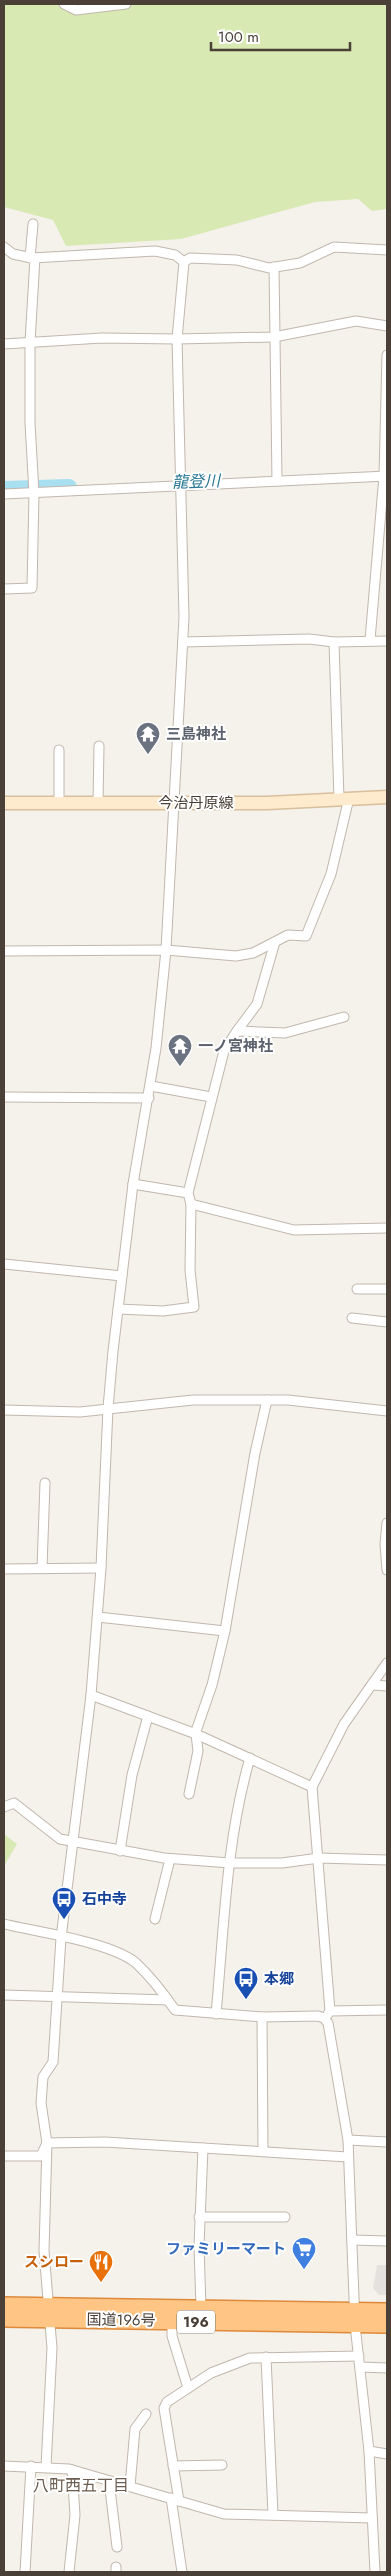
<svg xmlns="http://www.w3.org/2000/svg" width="391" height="2576" viewBox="0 0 391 2576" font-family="Jost,'Noto Sans JP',sans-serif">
	<rect width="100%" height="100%" fill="#f5f1eb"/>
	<g fill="#d9e9b4">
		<path d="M4,4h383v205l-15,2 -14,-12 -43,3 -134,37 -115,7 -13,-26 -49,-13z"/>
		<path d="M4,1834l13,10 -13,22z"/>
	</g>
	<path fill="#e4e1df" d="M377,2265h10v30h-8l-6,-7z"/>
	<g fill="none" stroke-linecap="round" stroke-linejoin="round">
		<path stroke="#a8dff1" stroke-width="16" d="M4,489l65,-2"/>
		<defs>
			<g id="minor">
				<path d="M64,4l12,6 50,-6"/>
				<path d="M4,247l9,7 19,4 123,-7 20,4 9,7"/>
				<path d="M30,258l3,-34"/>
				<path d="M274,267l3,214"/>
				<path d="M4,344l98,-6 75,1 97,-2 82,-16 31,5"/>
				<path d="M4,494l383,-18"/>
				<path d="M4,589l28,-1 2,-95 -4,-70v-81l5,-84"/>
				<path d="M370,640l14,-164 3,-121"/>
				<path d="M183,642l126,-3 25,3"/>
				<path d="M59,750v53"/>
				<path d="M339,799l-5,-157 53,-1"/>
				<path d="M98,803l1,-57"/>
				<path d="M4,951l162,-1 70,6 17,-3 35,-18 18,1 25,-62 18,-76"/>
				<path d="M237,1031l20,-27 18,-62"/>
				<path d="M151,1086l60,11"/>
				<path d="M4,1097l145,1"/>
				<path d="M133,1184l55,9 3,11 103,26 93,-2"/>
				<path d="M188,1193l36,-142 13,-20 48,2 59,-16"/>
				<path d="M4,1264l118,12"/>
				<path d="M357,1289h30"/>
				<path d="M118,1309l45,2 31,-4 -4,-37 1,-66"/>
				<path d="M352,1318l35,4"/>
				<path d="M4,1410l76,2 113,-12h95l99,11"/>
				<path d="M387,1523l-2,21 2,26"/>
				<path d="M42,1568l3,-85"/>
				<path d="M4,1569l97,-1"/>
				<path d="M98,1617l127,14"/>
				<path d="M372,1685l15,1"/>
				<path d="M91,1695l105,39 116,53"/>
				<path d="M195,1734l17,-49 13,-54 30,-178 12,-53"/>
				<path d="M189,1794l9,-43 -2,-17"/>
				<path d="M4,1807l10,-4 46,36 104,19 66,5h52l37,-5 68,2"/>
				<path d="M120,1851l12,-76 16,-59"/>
				<path d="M155,1919l15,-60"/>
				<path d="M4,1924c33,8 107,18 132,39 14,13 28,31 39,47l87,7 56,-1 6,2 4,5 20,117 7,185 14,126 6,121"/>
				<path d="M4,1995l164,5"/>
				<path d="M330,2011l-18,-224 32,-63 43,-61"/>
				<path d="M216,2014c8,-85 10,-174 34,-256"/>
				<path d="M328,2014l2,-3 57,-1"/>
				<path d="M262,2017l1,134"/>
				<path d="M348,2140l39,2"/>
				<path d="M4,2156h37l6,-13 58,-1 243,15"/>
				<path d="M199,2217h86"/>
				<path d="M352,2240l35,1"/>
				<path d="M201,2308l-2,-62 4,-98"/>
				<path d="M172,2321v15l16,52"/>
				<path d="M266,2357l7,158"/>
				<path d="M360,2367l27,1"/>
				<path d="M369,2451l18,3"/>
				<path d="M4,2466l65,3 155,45 148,4"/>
				<path d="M173,2466l49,-1"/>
				<path d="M46,2467l6,-119 -8,-97 3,-108 -6,-40 2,-26 10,-15 8,-124 30,-243 10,-127 7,-160 5,-57 20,-167 23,-136 10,-98 18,-333 -7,-278 7,-77 6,-4 47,2 32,8 31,-5 34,-16 53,3"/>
				<path d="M109,2481l8,66"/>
				<path d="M130,2486l5,-57 11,-15"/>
				<path d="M171,2498l11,74"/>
				<path d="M179,2501l-15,-93 3,-6 44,-29 39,-15 109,-2"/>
				<path d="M116,2567v5"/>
				<path d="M25,2572l6,-106"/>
				<path d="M69,2572l6,-57 -3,-45"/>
			</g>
			<path id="secondary" d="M4,803h263l120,-6"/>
			<g id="trunk">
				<path d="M4,2305l383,6"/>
				<path d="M4,2319l383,6"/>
			</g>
		</defs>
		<use href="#minor" stroke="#c1b7ad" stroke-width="11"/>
		<use href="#secondary" stroke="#d8bf9d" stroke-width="15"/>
		<use href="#trunk" stroke="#de8a3c" stroke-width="18"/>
		<use href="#minor" stroke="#fff" stroke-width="9"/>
		<use href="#secondary" stroke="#feeacc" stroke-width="12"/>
		<use href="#trunk" stroke="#fec584" stroke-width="15"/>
	</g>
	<defs>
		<symbol id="temple-pin" viewBox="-11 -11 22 30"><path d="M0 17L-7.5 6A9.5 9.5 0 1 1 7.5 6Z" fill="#6b7280" stroke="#fff"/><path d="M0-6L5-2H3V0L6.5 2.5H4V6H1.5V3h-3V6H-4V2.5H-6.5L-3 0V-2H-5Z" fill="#fff"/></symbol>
		<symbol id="bus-pin" viewBox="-11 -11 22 30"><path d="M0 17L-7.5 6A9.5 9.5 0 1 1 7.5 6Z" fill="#1a4fb4" stroke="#fff"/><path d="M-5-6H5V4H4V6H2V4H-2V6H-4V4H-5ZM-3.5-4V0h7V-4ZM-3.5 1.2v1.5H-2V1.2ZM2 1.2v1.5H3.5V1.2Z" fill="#fff"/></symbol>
		<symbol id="supermarket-pin" viewBox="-11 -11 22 30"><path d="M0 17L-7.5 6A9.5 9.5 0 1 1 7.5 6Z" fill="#3f7fe0" stroke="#fff"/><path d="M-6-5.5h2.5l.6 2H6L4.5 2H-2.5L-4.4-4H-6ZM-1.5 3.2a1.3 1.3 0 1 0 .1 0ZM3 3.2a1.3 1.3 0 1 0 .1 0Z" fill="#fff"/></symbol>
		<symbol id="restaurant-pin" viewBox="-11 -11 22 30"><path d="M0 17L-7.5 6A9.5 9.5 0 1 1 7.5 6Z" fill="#e8710a" stroke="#fff"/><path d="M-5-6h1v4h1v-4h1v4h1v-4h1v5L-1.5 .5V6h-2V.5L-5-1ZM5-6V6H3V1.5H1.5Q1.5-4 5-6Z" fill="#fff"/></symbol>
	</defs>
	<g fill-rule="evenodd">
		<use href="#temple-pin" x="134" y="720" width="28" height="38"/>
		<use href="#temple-pin" x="166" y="1032" width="28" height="38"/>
		<use href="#bus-pin" x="50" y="1885" width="28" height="38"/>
		<use href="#bus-pin" x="232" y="1965" width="28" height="38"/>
		<use href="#supermarket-pin" x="290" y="2235" width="28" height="38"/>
		<use href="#restaurant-pin" x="87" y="2248" width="28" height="38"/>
	</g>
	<g text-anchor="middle" stroke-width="4" stroke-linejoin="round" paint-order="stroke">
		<rect fill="#fff" stroke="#807974" stroke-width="1" x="177" y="2310.5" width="38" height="23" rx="4"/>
		<g font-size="14" font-weight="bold" fill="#4a4038">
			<text x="196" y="2327">196</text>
		</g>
		<g font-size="15" font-weight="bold" fill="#5b616d" stroke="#fff" text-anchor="start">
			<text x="166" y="739">三島神社</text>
			<text x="198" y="1051">一ノ宮神社</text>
		</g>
		<g font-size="15" fill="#4a4038" stroke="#fff">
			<text x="196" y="808">今治丹原線</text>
			<text transform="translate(121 2320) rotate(1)" y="5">国道196号</text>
		</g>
		<g font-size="15" font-weight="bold" fill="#164399" stroke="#fff" text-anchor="start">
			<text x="82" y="1904">石中寺</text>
			<text x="264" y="1984">本郷</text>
		</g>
		<g font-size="15" font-weight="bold" fill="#366cbe" stroke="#fff" text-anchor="end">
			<text x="286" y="2254">ファミリーマート</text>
		</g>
		<g font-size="15" font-weight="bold" fill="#c56008" stroke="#fff" text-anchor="end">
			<text x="84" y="2267">スシロー</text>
		</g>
		<g font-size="16" font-style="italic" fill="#2a7996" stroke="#fff">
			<text transform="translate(196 481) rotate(-2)" y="6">龍登川</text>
		</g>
		<g font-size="16" fill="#6d5d50" stroke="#fff">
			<text x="81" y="2491">八町西五丁目</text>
		</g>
	</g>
	<rect width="391" height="2576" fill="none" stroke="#4a4038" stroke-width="10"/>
	<path d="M211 42v8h139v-8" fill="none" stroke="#4a4038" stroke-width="2.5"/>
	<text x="218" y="42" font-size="15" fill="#4a4038" stroke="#ffffff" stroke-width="4" paint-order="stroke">100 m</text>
</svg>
